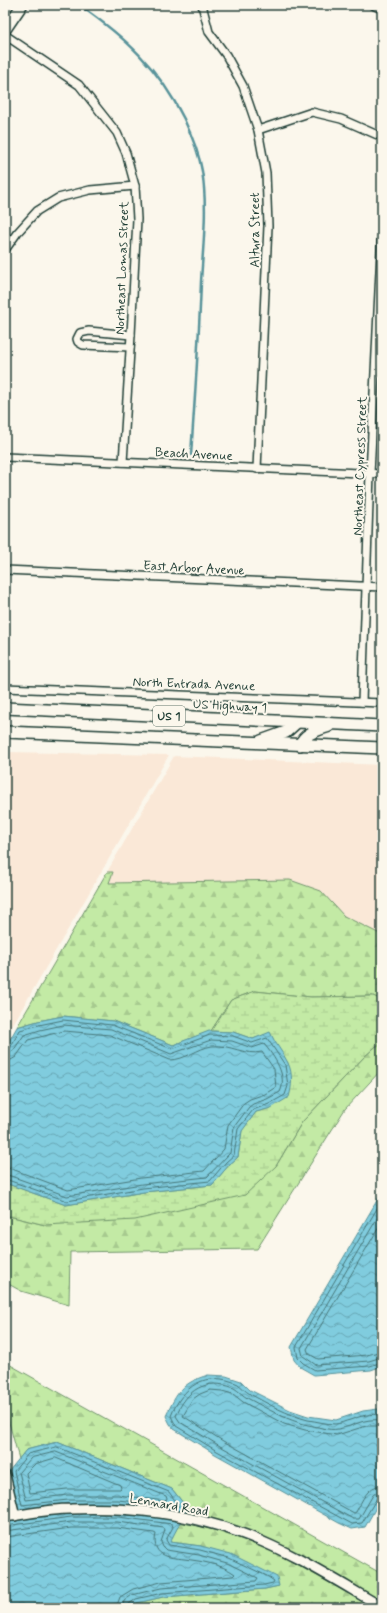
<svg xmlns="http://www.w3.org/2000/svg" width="387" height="1613" viewBox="0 0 387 1613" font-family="Mynerve,sans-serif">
	<defs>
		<pattern id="forest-firs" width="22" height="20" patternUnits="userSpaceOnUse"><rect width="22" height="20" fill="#c3eaa5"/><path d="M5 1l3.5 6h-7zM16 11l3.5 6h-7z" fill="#a7ca8f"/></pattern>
		<pattern id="wetland-marsh" width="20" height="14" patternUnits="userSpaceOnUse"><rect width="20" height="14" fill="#c3eaa5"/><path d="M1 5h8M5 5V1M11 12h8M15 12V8" fill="none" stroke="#a7ca8f"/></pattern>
		<pattern id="water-waves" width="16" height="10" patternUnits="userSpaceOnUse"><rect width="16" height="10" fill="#80ccde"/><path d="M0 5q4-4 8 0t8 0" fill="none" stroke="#68a7b5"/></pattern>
	</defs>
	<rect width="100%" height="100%" fill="#fbf7ec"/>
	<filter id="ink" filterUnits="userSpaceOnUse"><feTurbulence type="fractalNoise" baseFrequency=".025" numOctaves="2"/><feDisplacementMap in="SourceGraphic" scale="8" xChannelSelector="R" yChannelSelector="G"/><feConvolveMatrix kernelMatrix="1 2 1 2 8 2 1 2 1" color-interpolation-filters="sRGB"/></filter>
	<g filter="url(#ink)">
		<g fill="#fae8d7">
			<path d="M5,752l164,3 -164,283z"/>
			<path d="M174,756l208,9v170l-38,-19 -23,-25 -31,-11 -182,3 5,-11h-6z"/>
		</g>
		<g fill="url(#forest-firs)" stroke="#71946c">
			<path d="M107,872h6l-4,11 181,-3 31,11 23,25 38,19v65l-9,-4 -62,1 -56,-6 -24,9 -20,31 -38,14 -60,-24 -50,-5 -25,5 -21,6z"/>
			<path d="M382,1041v28l-37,40 -88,140 -187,3 -1,53 -48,-14 -16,-9v-67l40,10 231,-59 26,-44 63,-66z"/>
			<path d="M5,1362l377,212v28l-96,-54 -47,-21 -53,-15 2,-3 -16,-20 -115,-47 -31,8 -7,9 -14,-51z"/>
			<path d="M181,1521l55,15 46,20 92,52h-245l8,-5 26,-6 102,-8 14,-3 -78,-40 -32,-4z"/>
		</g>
		<path fill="url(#wetland-marsh)" stroke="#71946c" d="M255,991l56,6 62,-1 9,4v41l-17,15 -63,66 -26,44 -31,29 -110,25 -90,5 -40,-10v-32l61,22 78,-13 68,-7 17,-20 9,-8 4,-27 14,-18 15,-4 17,-45 -14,-20 -4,-10 -17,6 -20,-7 -22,-1 20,-31z"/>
		<g fill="url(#water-waves)" stroke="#59939a">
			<path d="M63,1016l50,5 60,24 36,-14 24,1 20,7 17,-7c5,12 13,20 18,31 5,10 4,24 1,34l-18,11 -15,4 -14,19 -4,26 -9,8 -17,20 -68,7 -78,13 -61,-22v-135l12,-21 21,-6z"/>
			<path d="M382,1192v174l-11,4 -57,5 -14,-8 -6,-7 -3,-13z"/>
			<path d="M208,1375l18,1 15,5 9,9 40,20 18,6 28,4 27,-9 15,-2 4,2v86l-17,30 -13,2 -13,-6 -124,-69 -41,-25 -4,-5 -4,-8c11,-24 16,-33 42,-41z"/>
			<path d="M57,1442l115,47 16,20 -2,3 -68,-8h-50l-50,6 -9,-39 17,-21z"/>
			<path d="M70,1513h48l63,8 -11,21 31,4 30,8 46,23 2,9 -14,3 -102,8 -26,6 -8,5h-124v-86z"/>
		</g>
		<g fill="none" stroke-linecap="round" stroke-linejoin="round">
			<g stroke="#467678" stroke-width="1">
				<path d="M5,1049l5,-1 10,-18 19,-5 24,-5 49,5 60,24 38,-14 23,1 19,7 15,-5 18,27 3,21 -3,9 -16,9 -16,6 -15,19 -4,26 -8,7 -16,19 -67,7 -76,13 -62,-22"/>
				<path d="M5,1054l8,-3 11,-16 16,-5 23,-5 48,4 60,25 40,-14 21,1 20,7 12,-4c10,12 24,32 16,48l-13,7 -14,5 -4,3 -15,20 -4,26 -23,24 -65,7 -75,12 -62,-22"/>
				<path d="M5,1060h6l5,-3 12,-17 36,-9 46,4 60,25c15,0 28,-12 42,-14 18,-2 33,10 50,6l12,17 2,18 -11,7 -15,5 -6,4 -16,22 -4,24 -20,22 -63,7 -73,12 -56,-21 -7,-1"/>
				<path d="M382,1200l-86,147 2,11 5,5 12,7 55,-4 12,-4"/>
				<path d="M382,1210l-81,138 2,8 13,9 53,-4 13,-4"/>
				<path d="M382,1222l-75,127 2,5 9,5 49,-4 15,-4"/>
				<path d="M382,1415c-12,-2 -21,1 -32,5 -5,1 -10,4 -15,4 -9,0 -19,-3 -27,-4 -20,-5 -40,-16 -58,-26 -5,-3 -8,-7 -12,-10 -32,-15 -56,3 -67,32l5,10 41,25 135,73 10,-1 15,-25 5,-2"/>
				<path d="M382,1420c-21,-2 -26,6 -44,9 -9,2 -22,-3 -30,-4 -22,-5 -40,-16 -59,-26 -6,-3 -10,-8 -15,-11 -28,-11 -48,2 -58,28l4,6 40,24 133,73h6l14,-24 4,-3 5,-1"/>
				<path d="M382,1426h-16l-29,9 -32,-5 -21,-6 -41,-22 -10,-8 -11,-3 -12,-1 -10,4 -7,5 -10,17 40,25 131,72 2,-1c6,-11 11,-26 26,-27"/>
				<path d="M57,1447l112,45 10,14 -2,1 -59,-7h-50l-46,5 -8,-34 14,-17z"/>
				<path d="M56,1452l110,44 1,3 -2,2 -47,-6h-51l-41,5 -7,-28 12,-14z"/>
				<path d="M56,1458l64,27 1,3 -1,1h-53l-37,4 -4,-20 9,-9z"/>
				<path d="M5,1526l66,-9h47l54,7 1,3 -7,13 3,5 31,5 29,8 38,18 7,5 -1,2 -9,2 -102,8 -26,6 -7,5 -2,4"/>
				<path d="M5,1531l66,-9h46l47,6 1,2 -4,12 2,5 3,3 33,5 28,8 31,15 -2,3 -95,7 -29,7 -8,6 -2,7"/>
				<path d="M5,1537l66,-9h46l37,5 2,1c-2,8 -1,16 6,20 6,4 15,4 22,5 16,2 38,5 51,15l-2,2 -72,6 -28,7 -13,8 -4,11"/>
			</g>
			<path stroke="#59939a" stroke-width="2.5" d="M79,5c46,32 80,63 105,114 8,17 15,34 18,52 6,36 1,75 -1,111 -2,58 -6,115 -10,173"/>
			<defs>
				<g id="minor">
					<path d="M202,5l7,27 17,23 17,31 15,44 8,43 2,53 -11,243"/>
					<path d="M5,35l74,50 38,48 9,20 9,33 2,33 -6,116 -8,127"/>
					<path d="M258,130l54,-18 29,7 41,18"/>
					<path d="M5,250l12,-17 20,-22 21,-13 32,-8 45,-4"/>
					<path d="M130,347l-47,-2 -5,-3 -1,-3 3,-6 9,-2 42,4"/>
					<path d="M5,457l377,17"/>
					<path d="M5,570l377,17"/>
					<path d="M5,688l377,15"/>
					<path d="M362,702l8,-228 12,-244"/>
				</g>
				<g id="tertiary">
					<path d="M375,5l7,3"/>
					<path d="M5,1475l10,41"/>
					<path d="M5,1517c22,-3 44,-8 66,-8 56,-2 114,4 167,23 51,18 97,48 144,75"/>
				</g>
				<path id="secondary" d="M5,30l17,-25"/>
				<g id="primary">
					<path d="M5,708l377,18"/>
					<path d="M5,732l377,16"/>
					<path d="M261,741l25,-9 10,-9"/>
					<path d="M300,745c5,-12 18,-15 29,-19"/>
				</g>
			</defs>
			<use href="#minor" stroke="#1f3d34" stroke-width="10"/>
			<use href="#tertiary" stroke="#1f3d34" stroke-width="12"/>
			<use href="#secondary" stroke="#1f3d34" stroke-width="13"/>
			<use href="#primary" stroke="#1f3d34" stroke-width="14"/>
			<use href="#minor" stroke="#fbf7ec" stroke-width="7"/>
			<use href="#tertiary" stroke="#fbf7ec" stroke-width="9"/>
			<use href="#secondary" stroke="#fbf7ec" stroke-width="10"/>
			<use href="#primary" stroke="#fbf7ec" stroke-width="11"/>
		</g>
	</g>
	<g text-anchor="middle" stroke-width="4" stroke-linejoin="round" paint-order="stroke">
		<rect fill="#fbf7ec" stroke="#61756b" stroke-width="1" x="153" y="706" width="32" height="20" rx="3"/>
		<g font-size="12" font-weight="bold" fill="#1f3d34">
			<text x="169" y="720">US 1</text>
		</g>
		<g font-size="13" fill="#1f3d34" stroke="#fbf7ec">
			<text transform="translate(254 230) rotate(-90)" y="5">Altura Street</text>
			<text transform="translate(121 268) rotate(-88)" y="5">Northeast Lomas Street</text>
			<text transform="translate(194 453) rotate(3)" y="5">Beach Avenue</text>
			<text transform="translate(359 466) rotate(-88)" y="5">Northeast Cypress Street</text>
			<text transform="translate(194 567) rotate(3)" y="5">East Arbor Avenue</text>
			<text transform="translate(194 683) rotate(2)" y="5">North Entrada Avenue</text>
			<text transform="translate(230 705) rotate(3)" y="5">US Highway 1</text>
			<text transform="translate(169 1504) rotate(10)" y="5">Lennard Road</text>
		</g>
	</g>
	<rect width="387" height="1613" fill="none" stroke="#fbf7ec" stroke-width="20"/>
	<rect x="10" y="10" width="367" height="1593" fill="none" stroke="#1f3d34" stroke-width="1.5" filter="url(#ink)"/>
</svg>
